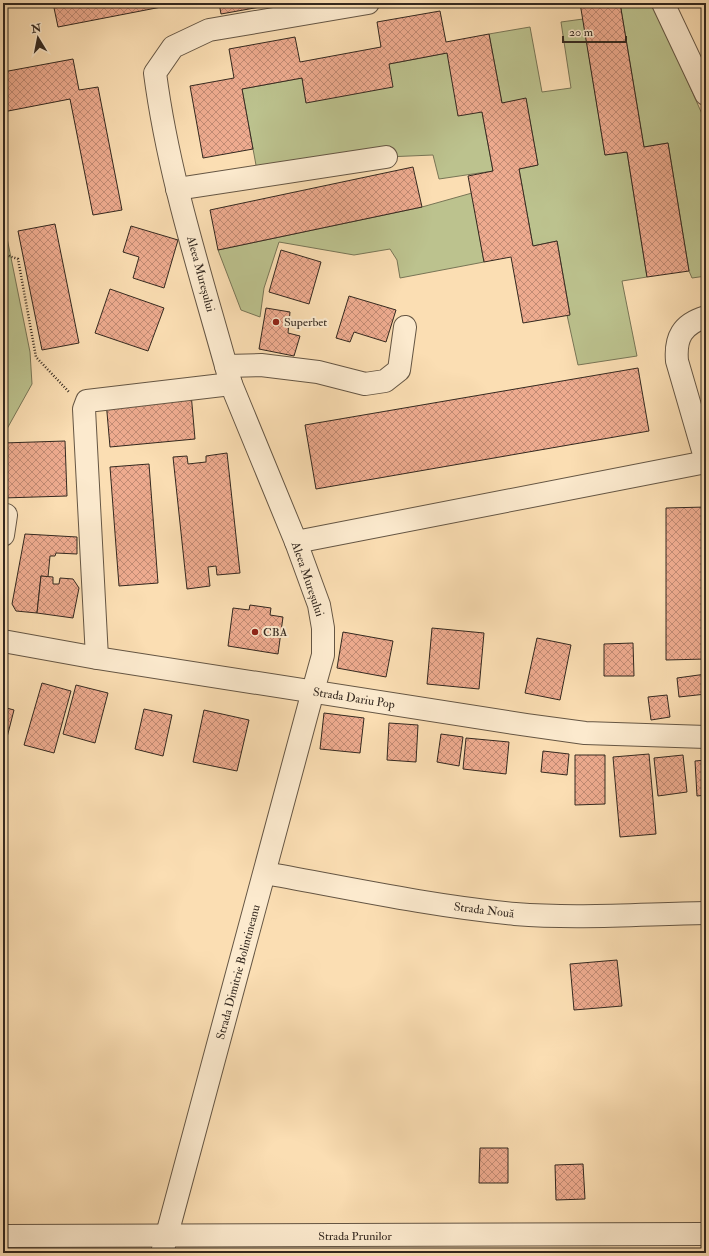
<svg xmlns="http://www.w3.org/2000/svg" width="709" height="1256" viewBox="0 0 709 1256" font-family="'IM FELL Double Pica',serif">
	<defs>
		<pattern id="building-cross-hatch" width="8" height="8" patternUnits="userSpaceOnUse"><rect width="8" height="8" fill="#eeab8f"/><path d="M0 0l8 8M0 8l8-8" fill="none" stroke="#c18b74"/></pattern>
	</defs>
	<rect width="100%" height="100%" fill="#fbdeb3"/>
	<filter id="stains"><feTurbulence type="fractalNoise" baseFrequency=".005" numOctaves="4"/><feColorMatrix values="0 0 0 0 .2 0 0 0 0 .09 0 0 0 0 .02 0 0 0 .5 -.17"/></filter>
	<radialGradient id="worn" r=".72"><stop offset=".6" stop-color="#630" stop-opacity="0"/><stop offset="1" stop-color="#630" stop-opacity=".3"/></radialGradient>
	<g fill="#bcc28e" stroke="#787556">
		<path d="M620,3h33l53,120v153l-14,2 -3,-7 -21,-128 -24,4z"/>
		<path d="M583,19l22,136 22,-3 20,125 -25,4 15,75 -59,9 -11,-50 3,-1 -13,-73 -24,5 -14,-77 19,-4 -12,-66 -24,4 -13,-69 41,-7 12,65 29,-4 -10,-66z"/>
		<path d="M447,53l35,59 11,59 -54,8 -6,-24 -47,2 -128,19 -16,-87 60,-11 4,24 83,-38z"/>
		<path d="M472,193l12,69 -84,16 -3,-18 -7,-11 -36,6 -75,-13 -15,46 -4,29 -19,-7 -23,-60 204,-43z"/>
		<path d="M3,231l3,2 24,119 2,32 -29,52z"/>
	</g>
	<g fill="url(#building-cross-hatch)" stroke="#33281f">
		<path d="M53,3h129l-124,24z"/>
		<path d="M219,3h40l1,4 -39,7z"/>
		<path d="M580,3h40l24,144 24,-4 21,128 -42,6 -20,-125 -22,3z"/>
		<path d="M701,3h5v24z"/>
		<path d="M440,11l6,31 43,-8 13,69 24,-5 12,67 -19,4 14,77 24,-5 13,74 -47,8 -12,-66 -27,5 -16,-86 25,-5 -11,-59 -24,4 -11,-63 -58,11 4,23 -87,16 -4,-25 -60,11 11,60 -50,9 -13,-72 44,-8 -5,-29 66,-12 5,25 81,-15 -4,-25z"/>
		<path d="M73,59l6,31 19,-3 24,123 -29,5 -23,-116 -67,13v-40z"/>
		<path d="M413,167l9,40 -204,43 -8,-40z"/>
		<path d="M55,224l24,119 -37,7 -24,-119z"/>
		<path d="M131,226l47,14 -14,48 -31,-10 6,-21 -16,-5z"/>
		<path d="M281,250l40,12 -12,42 -40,-12z"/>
		<path d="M110,289l54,19 -16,43 -53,-18z"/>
		<path d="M349,296l47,14 -10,32 -32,-10 -4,10 -14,-4z"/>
		<path d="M266,308l24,4 -2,21 12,3 -6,20 -35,-7z"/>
		<path d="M638,368l11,63 -333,58 -11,-64z"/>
		<path d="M191,393l4,46 -85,8 -4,-46z"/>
		<path d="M65,441l2,55 -64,2v-55z"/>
		<path d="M227,453l13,120 -23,2 -1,-9 -8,1 2,19 -23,3 -14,-132 14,-1 1,8 18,-2v-6z"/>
		<path d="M149,464l9,119 -39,3 -9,-119z"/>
		<path d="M706,507v152l-40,1v-152z"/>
		<path d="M25,534l52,3v17l-21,-1 -1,3h-5l-2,21 -7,-1 -4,37 -21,-2 -4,-7z"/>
		<path d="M41,576l12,1v7h6l1,-6 13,1 6,9 -6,30 -36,-5z"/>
		<path d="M250,605l21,3 -1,7 13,2 -5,37 -50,-8 5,-38 16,2z"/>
		<path d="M432,628l52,5 -5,56 -52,-5z"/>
		<path d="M343,632l50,9 -7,36 -49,-9z"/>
		<path d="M537,638l34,7 -11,55 -35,-7z"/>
		<path d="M633,643l1,33h-30v-32z"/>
		<path d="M706,674v20l-27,3 -2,-19z"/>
		<path d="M42,683l29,8 -17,62 -30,-8z"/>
		<path d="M76,685l32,8 -13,50 -32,-9z"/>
		<path d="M667,695l3,22 -19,3 -3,-23z"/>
		<path d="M3,707l11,3 -11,43z"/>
		<path d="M144,709l28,6 -9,41 -28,-7z"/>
		<path d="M204,710l45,10 -12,51 -44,-9z"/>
		<path d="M324,713l40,5 -4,35 -40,-4z"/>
		<path d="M389,723l29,2 -2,37 -29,-2z"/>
		<path d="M441,734l22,3 -4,29 -22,-4z"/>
		<path d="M466,738l43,4 -3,32 -43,-5z"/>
		<path d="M543,751l26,3 -2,21 -26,-3z"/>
		<path d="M649,754l7,80 -36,3 -7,-80z"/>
		<path d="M575,755h30v49l-30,1z"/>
		<path d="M683,755l4,37 -29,4 -4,-38z"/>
		<path d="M706,760v35l-9,1 -2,-35z"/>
		<path d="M617,960l5,46 -48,4 -4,-46z"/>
		<path d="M480,1148h28v35h-29z"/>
		<path d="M583,1164l2,35 -29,1 -1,-35z"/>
	</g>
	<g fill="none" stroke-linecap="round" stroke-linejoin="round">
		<defs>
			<g id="minor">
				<path d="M663,3l43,91"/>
				<path d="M177,189l209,-32"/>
				<path d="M706,317c-24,7 -31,21 -29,44l29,100"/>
				<path d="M226,366l35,-1 57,7 47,12 20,-3 14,-11 6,-43"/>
				<path d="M3,535l3,-20"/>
				<path d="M296,542l410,-80"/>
				<path d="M3,641l94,17 430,67 58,8 121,4"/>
				<path d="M97,658l-13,-249 3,-8 144,-17"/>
				<path d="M265,873c83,15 166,33 250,41 63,5 128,0 191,-1"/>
				<path d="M3,1236l703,-2"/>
				<path d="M162,1253l151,-562 10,-36v-27l-4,-23 -23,-63 -65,-158 -5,-18c-27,-97 -58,-193 -71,-293l18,-26 36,-17 159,-27"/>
			</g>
		</defs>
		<use href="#minor" stroke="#655644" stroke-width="24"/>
		<path stroke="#33281f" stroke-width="2.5" stroke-dasharray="1 2" stroke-linecap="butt" d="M3,254l15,5 18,98 33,35"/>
		<use href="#minor" stroke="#fceace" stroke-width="22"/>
	</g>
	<g fill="#8f2418" stroke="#fceace" stroke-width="1.5">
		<circle cx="276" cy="322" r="4"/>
		<circle cx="255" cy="632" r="4"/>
	</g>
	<g text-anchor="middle" stroke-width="4" stroke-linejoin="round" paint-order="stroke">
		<g font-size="12" fill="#33281f" stroke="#fceace">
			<text transform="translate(201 274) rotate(75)" y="4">Aleea Mureșului</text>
			<text transform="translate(308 579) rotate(71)" y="4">Aleea Mureșului</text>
			<text transform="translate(354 698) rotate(9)" y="4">Strada Dariu Pop</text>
			<text transform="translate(484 910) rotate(7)" y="4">Strada Nouă</text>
			<text transform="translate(238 972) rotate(-75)" y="4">Strada Dimitrie Bolintineanu</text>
			<text x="355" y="1240">Strada Prunilor</text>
		</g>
		<g font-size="12" fill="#33281f" stroke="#fceace" text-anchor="start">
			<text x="284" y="326">Superbet</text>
			<text x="263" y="636">CBA</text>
		</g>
	</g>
	<rect width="709" height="1256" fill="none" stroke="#fbdeb3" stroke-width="16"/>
	<rect x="4" y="4" width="701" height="1248" fill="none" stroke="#33281f" stroke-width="2"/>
	<rect x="8" y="8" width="693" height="1240" fill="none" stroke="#33281f"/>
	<g transform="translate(38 38) rotate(350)" stroke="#fceace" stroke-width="3" paint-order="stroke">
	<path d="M0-3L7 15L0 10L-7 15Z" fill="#33281f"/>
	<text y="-6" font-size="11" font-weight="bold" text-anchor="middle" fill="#33281f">N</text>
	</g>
	<path d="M563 36v6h63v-6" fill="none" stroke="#33281f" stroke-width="2"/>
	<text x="569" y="36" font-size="12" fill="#33281f" stroke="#fceace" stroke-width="3" paint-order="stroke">20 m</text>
	<rect width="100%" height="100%" filter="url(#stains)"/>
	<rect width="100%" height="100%" fill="url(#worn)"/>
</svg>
